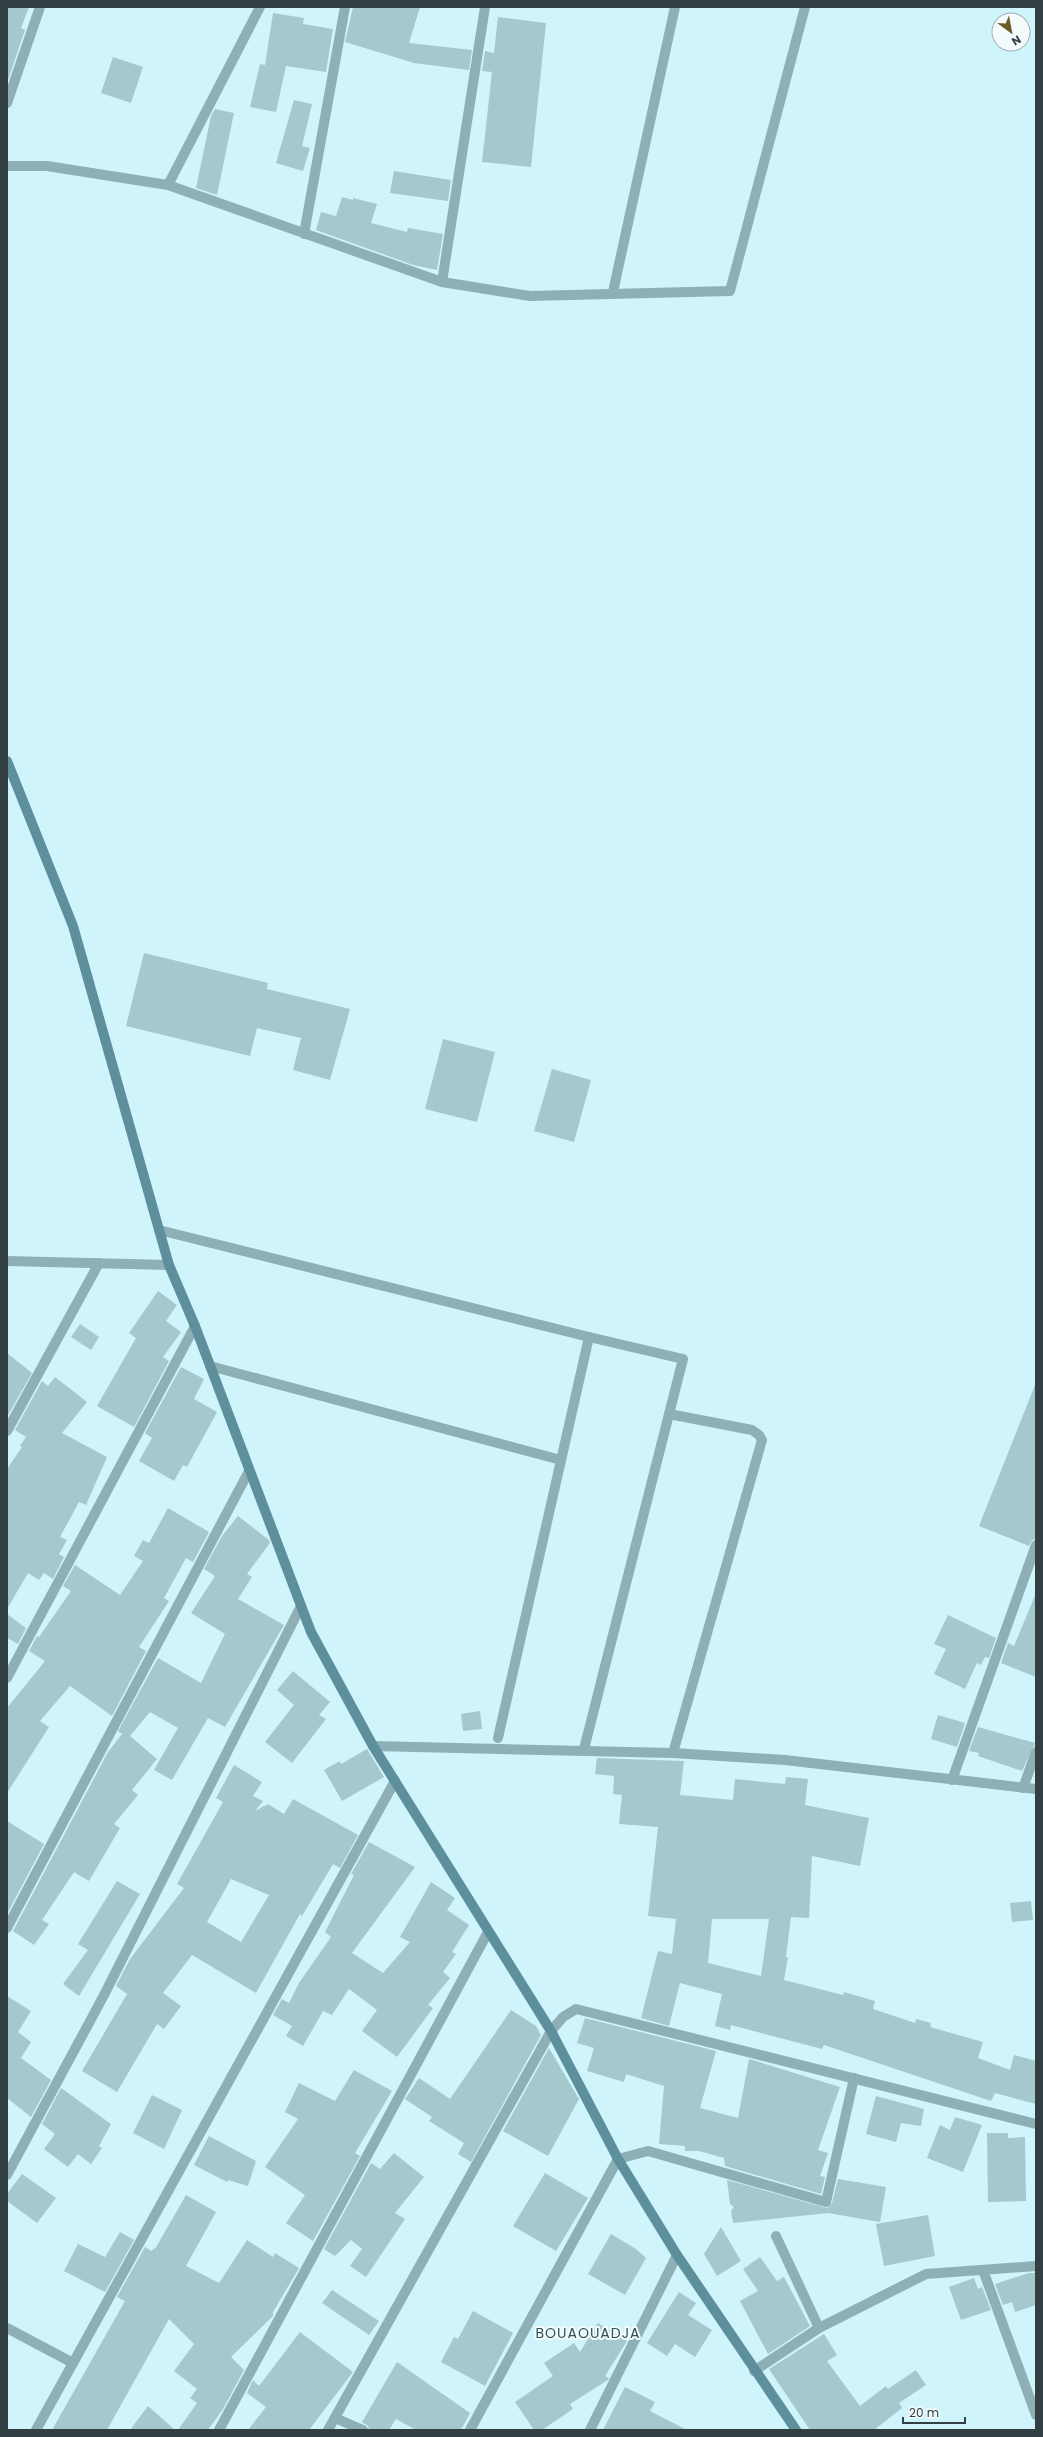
<svg xmlns="http://www.w3.org/2000/svg" width="1043" height="2437" viewBox="0 0 1043 2437" font-family="Poppins,sans-serif">
	<rect width="100%" height="100%" fill="#d0f4fc"/>
	<g fill="#a5c8cf" fill-rule="evenodd">
		<path d="M7,7h22l-8,21 4,2 -18,53z"/>
		<path d="M353,7h67l-11,36 63,7 -3,20 -55,-7 -69,-21z"/>
		<path d="M273,13l31,5 -1,6 30,5 -7,43 -40,-6 -10,46 -26,-5 10,-43 5,1z"/>
		<path d="M498,17l48,6 -15,144 -49,-5 10,-90 -10,-1 3,-20 9,2z"/>
		<path d="M113,57l30,10 -12,36 -30,-10z"/>
		<path d="M294,100l18,4 -10,42 8,2 -7,23 -27,-8z"/>
		<path d="M215,109l19,4 -17,82 -21,-7 15,-72z"/>
		<path d="M394,171l57,9 -3,21 -58,-8z"/>
		<path d="M342,197l11,3v-2l24,6 -6,19 36,9 1,-4 35,6 -6,36 -24,-5 -97,-35 5,-18 15,4z"/>
		<path d="M144,953l124,30 -1,6 83,20 -20,71 -37,-10 8,-32 -44,-10 -7,28 -124,-30z"/>
		<path d="M443,1039l52,13 -18,70 -52,-13z"/>
		<path d="M552,1069l39,11 -17,62 -40,-11z"/>
		<path d="M158,1291l19,14 -11,16 15,11 -18,25 6,4 -35,66 -37,-21 39,-68 -7,-5z"/>
		<path d="M80,1324l19,13 -8,13 -20,-13z"/>
		<path d="M7,1353l25,20 -25,44z"/>
		<path d="M181,1367l23,12 -10,20 23,13 -30,55 -4,-2 -9,16 -35,-20 13,-23 -7,-5z"/>
		<path d="M55,1377l32,25 -25,31 45,24 -21,48 -7,-3 -19,35 7,3 -8,14 5,3 -11,22 -9,-6 -5,7 -11,-7 -21,36v-140l15,-22 -2,-1 6,-9 -11,-7 27,-49 6,5z"/>
		<path d="M1035,1385l1,154 -4,1 -3,6 -50,-20z"/>
		<path d="M168,1508l41,24 -16,30 -7,-4 -22,40 5,3 -30,46 7,4 -34,65 -42,-30 -30,35 9,6 -42,66v-85l38,-47 -16,-10 8,-15 2,1 32,-46 -8,-5 12,-21 45,30 23,-34 -9,-5 9,-16 6,3z"/>
		<path d="M238,1516l31,24 1,3 -23,31 5,3 -14,22 46,26 -59,102 -17,-9 -36,62 -18,-10 24,-42 -28,-16 -20,24 27,23 -25,31 6,5 -24,29 6,4 -31,53 -15,-9 -32,48 7,4 -15,21 -21,-14 95,-179 14,-18 -4,-3 40,-73 43,25 18,-37 6,-12 -34,-21 24,-37 -11,-7 18,-33z"/>
		<path d="M1036,1593v84l-35,-14 7,-20 6,3z"/>
		<path d="M7,1614l19,14 -8,16 -11,-6z"/>
		<path d="M948,1615l48,23 -7,20 -4,-1 -4,8 -4,-2 -12,26 -31,-15 12,-25 -12,-5z"/>
		<path d="M293,1671l37,31 -11,13 7,4 -34,44 -27,-21 29,-37 -17,-15z"/>
		<path d="M480,1711l2,18 -19,2 -2,-17z"/>
		<path d="M938,1715l27,8 -8,24 -26,-8z"/>
		<path d="M978,1727l57,16 -13,28 -44,-15 1,-3 -10,-2z"/>
		<path d="M367,1749l17,28 -42,24 -18,-31 16,-9 1,3z"/>
		<path d="M597,1758l87,3 -4,34 53,5 2,-21 50,5 1,-7 22,2 -3,26 64,13 -9,48 -48,-10 -3,62 -18,-1 -5,40h2l-4,23 59,15 1,-3 31,9 -2,8 42,14 1,-4 15,4 -1,4 53,15 -5,16 32,12 4,-15 22,6v43l-41,-11 -4,8 -167,-56 -2,4 -91,-24 -1,5 -15,-4 7,-32 -42,-11 -11,43 -28,-8 17,-67 14,3 4,-35 -28,-3 10,-89 -39,-3 3,-29 -9,-1 1,-18 -19,-2zM712,1919h57l-8,57 -53,-13z"/>
		<path d="M234,1765l28,17 -9,14 10,5 -8,10 13,-7 16,10 9,-15 65,36 -18,33 -7,-4 -31,52 -2,-2 -44,79 -64,-38 -29,38 18,13 -17,23 -7,-5 -40,68 -35,-21 45,-77 -11,-8 14,-27 54,-71 -7,-4 46,-82 -7,-4zM231,1879l38,16 -28,47 -34,-20z"/>
		<path d="M7,1821l37,23 -37,70z"/>
		<path d="M369,1842l46,25 -63,86 31,20 27,-31 -10,-5 31,-55 24,16 -8,12 22,15 -17,27 4,2 -13,18 7,6 -22,27 5,3 -36,49 -35,-26 15,-21 -28,-21 -17,26 -9,-4 -20,35 -17,-10 6,-10 -19,-11 9,-16 7,4 10,-20 32,-46 -6,-5 29,-57 -3,-1z"/>
		<path d="M117,1881l23,13 -61,102 -16,-12 25,-34 -10,-6z"/>
		<path d="M1031,1901l2,19 -21,2 -2,-19z"/>
		<path d="M7,1996l24,15 -13,21 13,10 -10,16 30,22 -20,37 -24,-19z"/>
		<path d="M511,2010l25,16 5,9 -70,127 -13,-8 6,-11 -35,-22 3,-4 -27,-18 14,-21 31,21z"/>
		<path d="M585,2018l131,33 -16,57 38,10 11,-59 91,28 -22,63 10,3 -8,23 5,1 -4,17 -96,-28 -1,-8 -25,-7h-14v-5l-26,-2 5,-58 -38,-12 -2,8 -37,-11 7,-23 -17,-5z"/>
		<path d="M549,2048l30,51 -31,57 -45,-25z"/>
		<path d="M354,2070l38,21 -37,62 5,3 -47,85 -27,-18 19,-28 -40,-28 33,-48 -13,-7 14,-29 36,18z"/>
		<path d="M61,2088l50,36 -12,22 3,2 -11,16 -13,-10 -10,13 -24,-18 11,-15 -13,-10z"/>
		<path d="M152,2095l30,15 -18,39 -31,-16z"/>
		<path d="M876,2096l48,13 -3,17 -20,-3 -5,19 -30,-8z"/>
		<path d="M955,2117l27,8 -19,47 -36,-14 13,-33 10,5z"/>
		<path d="M987,2133h21v5l17,-1 1,64 -38,1z"/>
		<path d="M209,2136l47,25 -8,25 -20,-6 -1,2 -33,-17z"/>
		<path d="M394,2153l30,24 -29,36 10,6 -39,58 -16,-11 12,-17 -11,-9 -16,16 -11,-7 47,-86 9,6z"/>
		<path d="M545,2173l43,25 -32,53 -43,-25z"/>
		<path d="M22,2174l34,24 -19,25 -30,-22v-7z"/>
		<path d="M838,2179l48,8 -6,35 -52,-9 -95,10 -2,-12 3,-4 -4,-3 -3,-24 100,28 5,-5z"/>
		<path d="M186,2195l30,17 -30,54 33,17 28,-43 26,17 2,-4 24,15 -26,44v4l-42,41 13,13 -21,39 -15,21h-30l19,-27 -7,-5 7,-9 -23,-18 20,-27 -25,-25 -62,111h-55l73,-129 -8,-4 28,-50 7,4 2,-3 1,1z"/>
		<path d="M928,2215l7,41 -51,10 -8,-42z"/>
		<path d="M721,2227l20,34 -24,15 -13,-22z"/>
		<path d="M120,2232l14,8 -29,52 -41,-21 14,-27 27,13z"/>
		<path d="M611,2234l25,15 10,9 -21,37 -37,-21z"/>
		<path d="M760,2257l17,24 7,-4 26,49 -42,28 -28,-53 18,-10 -15,-22z"/>
		<path d="M1029,2273h7v32l-21,7 -3,-10 -9,3 -8,-21z"/>
		<path d="M974,2278l4,11 4,-2 9,23 -30,10 -12,-33z"/>
		<path d="M332,2290l47,31 -10,14 -47,-32z"/>
		<path d="M679,2292l17,11 -8,12 24,15 -17,27 -20,-13 -8,12 -20,-13z"/>
		<path d="M473,2311l40,22 -28,53 -44,-24 13,-25 4,2z"/>
		<path d="M598,2323l29,18 -22,35 4,2 -1,2 -38,24 3,5 -31,21h-8l-19,-28 38,-26 -9,-13 30,-20 6,9z"/>
		<path d="M300,2332l53,40 -44,58h-61l18,-23 -19,-14 6,-13 6,6z"/>
		<path d="M824,2334l13,21 -10,6 33,45 26,-20 2,3 28,-19 10,15 -27,18 3,5 -28,22h-64l-41,-61z"/>
		<path d="M397,2362l73,51 -9,17h-45l-20,-11 -7,11h-20l-1,-4 -6,-4z"/>
		<path d="M625,2387l30,15 -5,9 37,19h-84z"/>
		<path d="M148,2406l27,24h-45z"/>
	</g>
	<g fill="none" stroke-linecap="round" stroke-linejoin="round">
		<g stroke="#8eafb6" stroke-width="10">
			<path d="M7,103l33,-96"/>
			<path d="M7,166h40l121,19 274,97 43,-275"/>
			<path d="M168,185l92,-178"/>
			<path d="M304,234l41,-227"/>
			<path d="M442,282l88,14 200,-5 75,-284"/>
			<path d="M613,292l62,-285"/>
			<path d="M159,1230l430,107 -91,401"/>
			<path d="M7,1261l162,4"/>
			<path d="M210,1366l351,94"/>
			<path d="M669,1414l83,16 7,5 3,5 -89,313"/>
			<path d="M7,1431l92,-168"/>
			<path d="M7,1678l188,-352"/>
			<path d="M373,1746l300,7 112,7 251,29"/>
			<path d="M584,1749l99,-390 -94,-22"/>
			<path d="M952,1780l84,-235"/>
			<path d="M1023,1788l13,-36"/>
			<path d="M7,1928l242,-457"/>
			<path d="M7,2175l96,-178 198,-391"/>
			<path d="M776,2236l43,92"/>
			<path d="M983,2270l53,145"/>
			<path d="M7,2328l66,35"/>
			<path d="M754,2371l65,-43 107,-54 110,-8"/>
			<path d="M335,2418l28,12"/>
			<path d="M36,2430l359,-649"/>
			<path d="M219,2430l269,-498"/>
			<path d="M328,2430l223,-399 12,-14 13,-8 460,115"/>
			<path d="M470,2430l148,-271 30,-8 178,51 28,-124"/>
			<path d="M590,2430l87,-175"/>
		</g>
		<path stroke="#5d909a" stroke-width="10" d="M7,761l66,165 96,339 26,61 116,306 62,114 178,285 67,128 59,96 119,175"/>
	</g>
	<g text-anchor="middle" stroke-width="4" stroke-linejoin="round" paint-order="stroke">
		<g font-size="14" letter-spacing="1" fill="#305056" stroke="#f4fbfd">
			<text x="588" y="2338">BOUAOUADJA</text>
		</g>
	</g>
	<rect width="1043" height="2437" fill="none" stroke="#324043" stroke-width="16"/>
	<g transform="translate(1011 32) rotate(148)"><circle r="19" fill="#f4fbfd" stroke="#a6b0b3"/>
	<path d="M0-3L7 15L0 10L-7 15Z" fill="#6e5b29"/>
	<text y="-6" font-size="11" font-weight="bold" text-anchor="middle" fill="#324043">N</text>
	</g>
	<path d="M903 2417v6h62v-6" fill="none" stroke="#324043" stroke-width="2"/>
	<text x="909" y="2417" font-size="12" fill="#324043" stroke="#f4fbfd" stroke-width="3" paint-order="stroke">20 m</text>
</svg>
